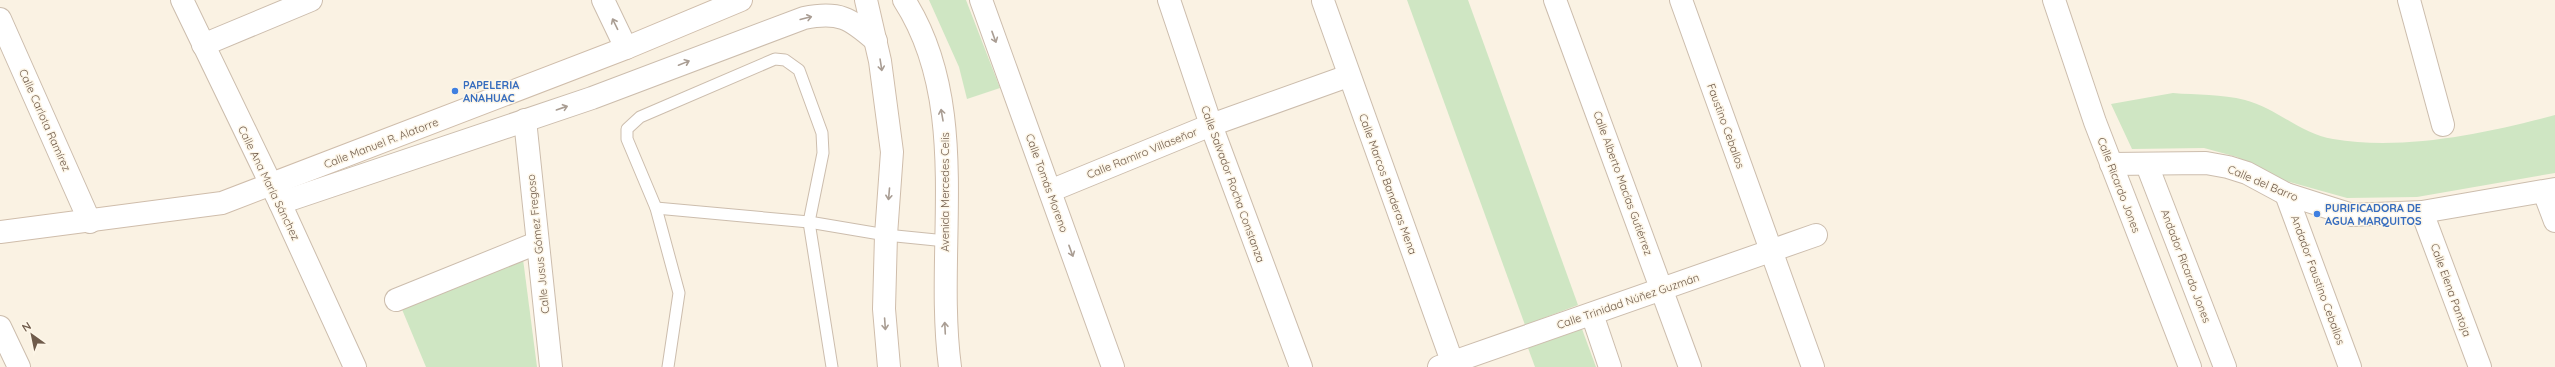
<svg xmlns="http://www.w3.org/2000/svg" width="2555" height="367" viewBox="0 0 2555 367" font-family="Quicksand,sans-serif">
	<rect width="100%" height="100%" fill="#faf2e3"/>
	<g fill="#cfe6c3">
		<path d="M929,0h37l34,88 -33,11 -8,-32z"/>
		<path d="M1407,0h61l110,305 -53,20z"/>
		<path d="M2173,93c23,2 49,1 72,7 31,8 56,34 88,39 71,12 154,-6 222,-24v58l-138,24 -70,1 -65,-18 -45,-23 -33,-9 -72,1 -21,-45z"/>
		<path d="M523,259l14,108h-111l-25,-60z"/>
		<path d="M1582,329l14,38h-61l-7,-19z"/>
	</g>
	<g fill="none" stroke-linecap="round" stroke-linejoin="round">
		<defs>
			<g id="lane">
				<path d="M656,208l153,14 77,13 60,6"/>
				<path d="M668,367l11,-74 -23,-85 -29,-69v-10l13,-12 135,-58 10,1 14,10 23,63 1,20 -14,69 23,145"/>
			</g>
			<g id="street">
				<path d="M182,0l98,203 75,164"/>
				<path d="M603,0l23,48"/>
				<path d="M981,0l132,367"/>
				<path d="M1169,0l42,125 90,242"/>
				<path d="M1555,0l135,367"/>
				<path d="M1681,0l132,367"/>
				<path d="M2054,0l41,122 95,245"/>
				<path d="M2409,0l34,125"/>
				<path d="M1323,1l131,366"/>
				<path d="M0,19l90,203"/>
				<path d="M203,45l108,-45"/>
				<path d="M525,120l26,247"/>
				<path d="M2111,164l95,-1 22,4 19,6 39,21 66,21 70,-3 133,-23"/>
				<path d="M2147,165l78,202"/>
				<path d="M1050,191l161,-66 137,-49"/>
				<path d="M2544,192l11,29"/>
				<path d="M2286,194l64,173"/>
				<path d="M280,203l312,-105 212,-80c35,-7 46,0 72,23"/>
				<path d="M2422,212l58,155"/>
				<path d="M396,300l141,-57"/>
				<path d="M1592,314l18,53"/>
				<path d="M0,327l19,40"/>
				<path d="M1439,367l377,-132"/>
			</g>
			<g id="secondary">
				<path d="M866,0l14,61 12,91 -6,83 -2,74 5,58"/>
				<path d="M904,0c69,107 30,247 46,367"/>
				<path d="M0,232l222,-29 404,-155 115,-48"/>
			</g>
		</defs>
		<use href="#lane" stroke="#ccbdad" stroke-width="13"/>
		<use href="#street" stroke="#ccbdad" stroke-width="24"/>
		<use href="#secondary" stroke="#cfbdab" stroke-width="24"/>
		<use href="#lane" stroke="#fff" stroke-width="11"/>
		<use href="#street" stroke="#fff" stroke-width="22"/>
		<use href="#secondary" stroke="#fff" stroke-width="22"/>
	</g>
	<defs><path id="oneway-shaft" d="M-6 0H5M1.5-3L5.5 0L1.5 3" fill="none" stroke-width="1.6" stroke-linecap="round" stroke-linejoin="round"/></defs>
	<g stroke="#a99d93">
		<use href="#oneway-shaft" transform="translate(806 18) rotate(-14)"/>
		<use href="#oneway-shaft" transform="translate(615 24) rotate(-116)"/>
		<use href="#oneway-shaft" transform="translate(994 37) rotate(70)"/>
		<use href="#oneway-shaft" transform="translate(684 63) rotate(-22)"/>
		<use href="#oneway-shaft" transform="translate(881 65) rotate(81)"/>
		<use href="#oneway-shaft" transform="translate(562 108) rotate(-19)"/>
		<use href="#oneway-shaft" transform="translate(942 115) rotate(-100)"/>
		<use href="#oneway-shaft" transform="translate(889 194) rotate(95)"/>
		<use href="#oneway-shaft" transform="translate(1071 251) rotate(70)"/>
		<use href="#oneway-shaft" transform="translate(885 324) rotate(86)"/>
		<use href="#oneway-shaft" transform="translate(945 328) rotate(-93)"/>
	</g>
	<g fill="#3f7fe0" stroke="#fdf6e8" stroke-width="1.5">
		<circle cx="455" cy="91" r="4"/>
		<circle cx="2317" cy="214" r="4"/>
	</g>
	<g text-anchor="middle" stroke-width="3" stroke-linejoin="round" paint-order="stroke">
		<g font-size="11" font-weight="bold" fill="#366cbe" stroke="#fdf6e8" text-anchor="start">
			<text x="463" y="89">PAPELERIA<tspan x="463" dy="13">ANAHUAC</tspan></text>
			<text x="2325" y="212">PURIFICADORA DE<tspan x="2325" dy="13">AGUA MARQUITOS</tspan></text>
		</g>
		<g font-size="11" fill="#6f5b4b" stroke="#fdf6e8">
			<text transform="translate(45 120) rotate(66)" y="4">Calle Carlota Ramírez</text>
			<text transform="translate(1726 126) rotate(70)" y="4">Faustino Ceballos</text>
			<text transform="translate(381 143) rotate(-21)" y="4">Calle Manuel R. Alatorre</text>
			<text transform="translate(1142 153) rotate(-22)" y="4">Calle Ramiro Villaseñor</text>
			<text transform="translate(269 183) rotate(64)" y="4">Calle Ana María Sánchez</text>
			<text transform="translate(1047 183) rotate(70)" y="4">Calle Tomás Moreno</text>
			<text transform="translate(1623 183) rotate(70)" y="4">Calle Alberto Macías Gutiérrez</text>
			<text transform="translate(2263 183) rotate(23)" y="4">Calle del Barro</text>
			<text transform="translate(1233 184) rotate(70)" y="4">Calle Salvador Rocha Constanza</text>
			<text transform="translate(1388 184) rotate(70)" y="4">Calle Marcos Banderas Mena</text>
			<text transform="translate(2119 185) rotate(69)" y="4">Calle Ricardo Jones</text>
			<text transform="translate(945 192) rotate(-90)" y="4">Avenida Mercedes Celis</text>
			<text transform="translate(538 244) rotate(-96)" y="4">Calle Jusus Gómez Fregoso</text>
			<text transform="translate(2186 266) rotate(69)" y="4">Andador Ricardo Jones</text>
			<text transform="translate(2318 280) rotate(70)" y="4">Andador Faustino Ceballos</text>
			<text transform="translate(2451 290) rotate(70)" y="4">Calle Elena Pantoja</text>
			<text transform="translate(1628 301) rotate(-19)" y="4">Calle Trinidad Núñez Guzmán</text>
		</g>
	</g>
	<g transform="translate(32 335) rotate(327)" stroke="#fdf6e8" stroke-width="3" paint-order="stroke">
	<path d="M0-3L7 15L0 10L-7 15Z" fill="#6f5b4b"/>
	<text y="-6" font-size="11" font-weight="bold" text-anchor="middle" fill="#6f5b4b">N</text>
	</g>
</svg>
